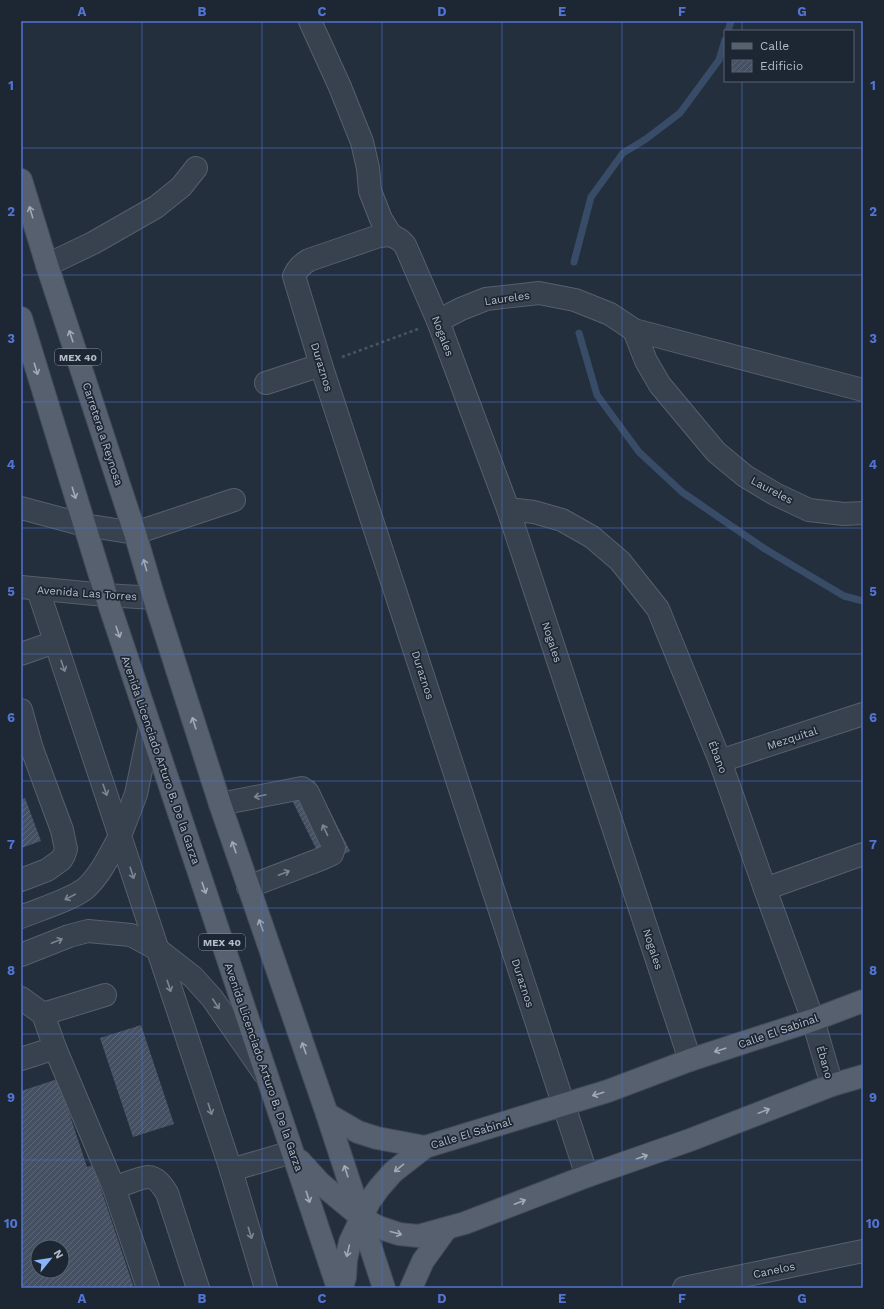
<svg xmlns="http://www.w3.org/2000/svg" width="884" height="1309" viewBox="0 0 884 1309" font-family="'Work Sans',sans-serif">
	<defs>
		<pattern id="building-hatch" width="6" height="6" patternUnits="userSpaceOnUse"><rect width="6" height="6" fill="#455162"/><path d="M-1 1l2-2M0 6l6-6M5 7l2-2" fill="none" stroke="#5d6877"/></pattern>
	</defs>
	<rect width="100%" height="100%" fill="#242f3e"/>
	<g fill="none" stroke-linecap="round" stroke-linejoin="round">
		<g stroke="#394c67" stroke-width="7">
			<path d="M728,31l3,-10"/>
			<path d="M574,262l17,-65 32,-44 23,-14 34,-26 39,-53 6,-20"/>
			<path d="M579,333l18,62 42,57 43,40 83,57 79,47 19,5"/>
		</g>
	</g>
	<g fill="url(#building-hatch)" fill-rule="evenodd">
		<path d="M314,780l36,71 -26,14 -36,-73z"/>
		<path d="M25,798l16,43 -20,7v-48z"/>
		<path d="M141,1025l33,99 -41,13 -33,-99z"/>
		<path d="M58,1079l29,88 6,-2 41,123h-113v-197zM38,1247h24v24h-24z"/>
	</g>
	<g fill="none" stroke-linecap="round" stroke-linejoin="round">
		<defs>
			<g id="minor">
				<path d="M310,21l30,66 22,55 6,26 2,23 11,28 10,16 9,5 5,5 33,76 70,188 182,551"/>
				<path d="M391,235l-12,1 -70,24c-8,5 -11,8 -15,16l27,89 266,811"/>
				<path d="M47,265l46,-22 63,-36 25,-20 15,-19"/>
				<path d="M438,321l23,-12 25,-10 53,-6 36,7 35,14 24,16 229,60"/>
				<path d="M634,330l12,31 14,24 56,67 29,24 30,18 34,16 35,4 19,-1"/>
				<path d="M266,383l55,-18"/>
				<path d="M21,508l63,17 51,8 99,-33"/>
				<path d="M508,509l26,3 28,8 30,17 28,24 38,48 62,152 45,128 48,131 19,65"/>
				<path d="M21,587l85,8 48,3"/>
				<path d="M21,654l34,-12"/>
				<path d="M21,710l11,39 30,81 4,19 -2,6 -3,5 -14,10 -26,10"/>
				<path d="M150,727l-14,67 -16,42 111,334 35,118"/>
				<path d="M720,761l143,-47"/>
				<path d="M220,804l82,-16 6,5 26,55 -2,6 -11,5 -73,28"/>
				<path d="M765,889l98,-35"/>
				<path d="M21,917c17,-7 52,-18 65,-29 15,-14 24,-34 34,-52l-82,-246"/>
				<path d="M21,955l48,-19 19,-5 43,4 26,14 36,28 19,21 52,75"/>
				<path d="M21,998l22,16 12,34"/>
				<path d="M43,1014l62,-19"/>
				<path d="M21,1059l34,-11 59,140 34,100"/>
				<path d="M231,1170l61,-18"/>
				<path d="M114,1188c8,-3 28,-11 34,-11 9,0 15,10 19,16l31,95"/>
				<path d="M684,1288l179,-37"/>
			</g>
			<g id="major">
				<path d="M21,180l26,85 88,268 19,65 66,206 107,310 57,174"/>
				<path d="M21,318l85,277 232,693"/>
				<path d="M327,1114l31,18 19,6 48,9"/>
				<path d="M300,1161l20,22 41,34 17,10 21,7 19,2 47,-13 122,-47 103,-36 142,-55 31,-9"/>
				<path d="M342,1288l3,-11 1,-17 4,-18 19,-40 10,-14 14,-16 32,-25 183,-56 82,-31 123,-40 50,-19"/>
				<path d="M411,1288l12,-27 23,-32"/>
			</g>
		</defs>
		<use href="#minor" stroke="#565f6c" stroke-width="24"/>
		<use href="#major" stroke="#414a57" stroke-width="24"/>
		<path stroke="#44595c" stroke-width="2.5" stroke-dasharray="3 3" stroke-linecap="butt" d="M342,357l76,-28"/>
		<use href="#minor" stroke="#38414e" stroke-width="22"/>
		<use href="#major" stroke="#56606e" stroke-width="22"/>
	</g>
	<defs><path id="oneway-shaft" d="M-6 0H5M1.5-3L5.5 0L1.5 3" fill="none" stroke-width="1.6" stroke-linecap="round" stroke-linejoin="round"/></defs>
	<g stroke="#a1aab7">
		<use href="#oneway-shaft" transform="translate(31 212) rotate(-107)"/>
		<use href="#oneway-shaft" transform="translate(71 336) rotate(-108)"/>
		<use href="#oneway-shaft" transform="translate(36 369) rotate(73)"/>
		<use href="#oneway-shaft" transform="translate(74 493) rotate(73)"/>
		<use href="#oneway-shaft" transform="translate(145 565) rotate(-106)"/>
		<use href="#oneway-shaft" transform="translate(118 632) rotate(71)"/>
		<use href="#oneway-shaft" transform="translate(194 723) rotate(-108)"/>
		<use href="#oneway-shaft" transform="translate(234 847) rotate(-109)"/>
		<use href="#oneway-shaft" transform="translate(204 888) rotate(71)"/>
		<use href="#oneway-shaft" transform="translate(261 925) rotate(-109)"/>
		<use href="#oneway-shaft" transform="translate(304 1048) rotate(-109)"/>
		<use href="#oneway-shaft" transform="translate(720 1050) rotate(162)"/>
		<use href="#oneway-shaft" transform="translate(598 1094) rotate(163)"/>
		<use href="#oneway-shaft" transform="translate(764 1111) rotate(-21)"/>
		<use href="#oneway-shaft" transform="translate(642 1157) rotate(-19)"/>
		<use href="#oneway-shaft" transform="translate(399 1168) rotate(141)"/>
		<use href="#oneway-shaft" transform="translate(346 1171) rotate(-108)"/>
		<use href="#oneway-shaft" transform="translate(308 1197) rotate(72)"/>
		<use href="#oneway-shaft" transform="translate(520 1202) rotate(-21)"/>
		<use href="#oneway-shaft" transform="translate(396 1233) rotate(15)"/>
		<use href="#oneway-shaft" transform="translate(348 1251) rotate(103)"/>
	</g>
	<g stroke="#7c8592">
		<use href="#oneway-shaft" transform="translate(63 666) rotate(71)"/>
		<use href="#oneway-shaft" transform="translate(105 790) rotate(71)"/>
		<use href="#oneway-shaft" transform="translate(260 796) rotate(168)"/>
		<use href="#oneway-shaft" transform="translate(325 830) rotate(-116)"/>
		<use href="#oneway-shaft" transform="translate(132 873) rotate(72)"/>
		<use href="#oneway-shaft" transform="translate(284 873) rotate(-21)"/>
		<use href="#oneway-shaft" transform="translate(70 897) rotate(152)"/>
		<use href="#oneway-shaft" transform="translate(57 941) rotate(-22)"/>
		<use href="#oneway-shaft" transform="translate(169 986) rotate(72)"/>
		<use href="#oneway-shaft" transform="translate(216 1004) rotate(57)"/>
		<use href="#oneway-shaft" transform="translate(210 1109) rotate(72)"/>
		<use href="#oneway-shaft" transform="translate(250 1233) rotate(73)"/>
	</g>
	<path fill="none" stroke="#5274d3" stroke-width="1" stroke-opacity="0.55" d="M142,21v1267M262,21v1267M382,21v1267M502,21v1267M622,21v1267M742,21v10M742,81v1207M21,148h842M21,275h842M21,402h842M21,528h842M21,654h842M21,781h842M21,908h842M21,1034h842M21,1160h842"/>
	<g text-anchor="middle" stroke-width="3.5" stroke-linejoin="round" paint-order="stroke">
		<g fill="#1d2633" stroke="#878f9c" stroke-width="1">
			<rect x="55" y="349" width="46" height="16" rx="3"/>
			<rect x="199" y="934" width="46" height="16" rx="3"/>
		</g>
		<g font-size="10" font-weight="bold" fill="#b4bcc9">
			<text x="78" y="361">MEX 40</text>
			<text x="222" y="946">MEX 40</text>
		</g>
		<g font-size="11" fill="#b4bcc9" stroke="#1d2633">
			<text transform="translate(507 298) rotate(-8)" y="4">Laureles</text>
			<text transform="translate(443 336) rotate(69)" y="4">Nogales</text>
			<text transform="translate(322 367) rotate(73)" y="4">Duraznos</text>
			<text transform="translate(103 434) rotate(72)" y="4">Carretera a Reynosa</text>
			<text transform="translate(772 490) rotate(28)" y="4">Laureles</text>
			<text transform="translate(87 593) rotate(4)" y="4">Avenida Las Torres</text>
			<text transform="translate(552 642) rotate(72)" y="4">Nogales</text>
			<text transform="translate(423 675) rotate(72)" y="4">Duraznos</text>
			<text transform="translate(792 738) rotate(-18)" y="4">Mezquital</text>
			<text transform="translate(718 757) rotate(69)" y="4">Ébano</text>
			<text transform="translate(161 760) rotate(71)" y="4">Avenida Licenciado Arturo B. De la Garza</text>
			<text transform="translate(653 949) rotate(72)" y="4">Nogales</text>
			<text transform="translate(523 983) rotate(72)" y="4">Duraznos</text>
			<text transform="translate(778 1031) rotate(-19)" y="4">Calle El Sabinal</text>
			<text transform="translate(825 1062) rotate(74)" y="4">Ébano</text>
			<text transform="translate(264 1067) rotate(71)" y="4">Avenida Licenciado Arturo B. De la Garza</text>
			<text transform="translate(471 1133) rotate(-17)" y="4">Calle El Sabinal</text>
			<text transform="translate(774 1270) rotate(-12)" y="4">Canelos</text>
		</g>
	</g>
	<rect width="884" height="1309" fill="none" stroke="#1d2633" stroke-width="44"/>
	<rect x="724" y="30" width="130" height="52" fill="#1d2633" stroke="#59626f"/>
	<rect x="732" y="43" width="20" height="6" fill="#56606e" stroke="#59626f"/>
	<text x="760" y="50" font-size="12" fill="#b4bcc9">Calle</text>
	<rect x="732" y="60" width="20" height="12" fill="url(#building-hatch)" stroke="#59626f"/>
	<text x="760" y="70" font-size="12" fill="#b4bcc9">Edificio</text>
	<g transform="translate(50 1259) rotate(60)"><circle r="19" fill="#1d2633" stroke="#59626f"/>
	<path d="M0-3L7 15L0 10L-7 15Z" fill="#8ab4f8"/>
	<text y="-6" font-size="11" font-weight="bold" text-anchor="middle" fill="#b4bcc9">N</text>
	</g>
	<rect x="22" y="22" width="840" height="1265" fill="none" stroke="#5274d3" stroke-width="1.5"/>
	<g font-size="13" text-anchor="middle" font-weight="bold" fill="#5274d3">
		<text x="82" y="16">A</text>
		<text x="202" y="16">B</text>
		<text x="322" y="16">C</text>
		<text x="442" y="16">D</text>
		<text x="562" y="16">E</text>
		<text x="682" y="16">F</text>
		<text x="802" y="16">G</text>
		<text x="11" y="90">1</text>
		<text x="873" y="90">1</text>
		<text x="11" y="216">2</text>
		<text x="873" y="216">2</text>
		<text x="11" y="343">3</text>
		<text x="873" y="343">3</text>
		<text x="11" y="469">4</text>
		<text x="873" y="469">4</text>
		<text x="11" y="596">5</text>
		<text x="873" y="596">5</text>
		<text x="11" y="722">6</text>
		<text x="873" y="722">6</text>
		<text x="11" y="849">7</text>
		<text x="873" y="849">7</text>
		<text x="11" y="975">8</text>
		<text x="873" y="975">8</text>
		<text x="11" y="1102">9</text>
		<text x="873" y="1102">9</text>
		<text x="11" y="1228">10</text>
		<text x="873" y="1228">10</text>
		<text x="82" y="1303">A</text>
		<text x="202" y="1303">B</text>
		<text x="322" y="1303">C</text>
		<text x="442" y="1303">D</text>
		<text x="562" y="1303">E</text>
		<text x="682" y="1303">F</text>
		<text x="802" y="1303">G</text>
	</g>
</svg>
